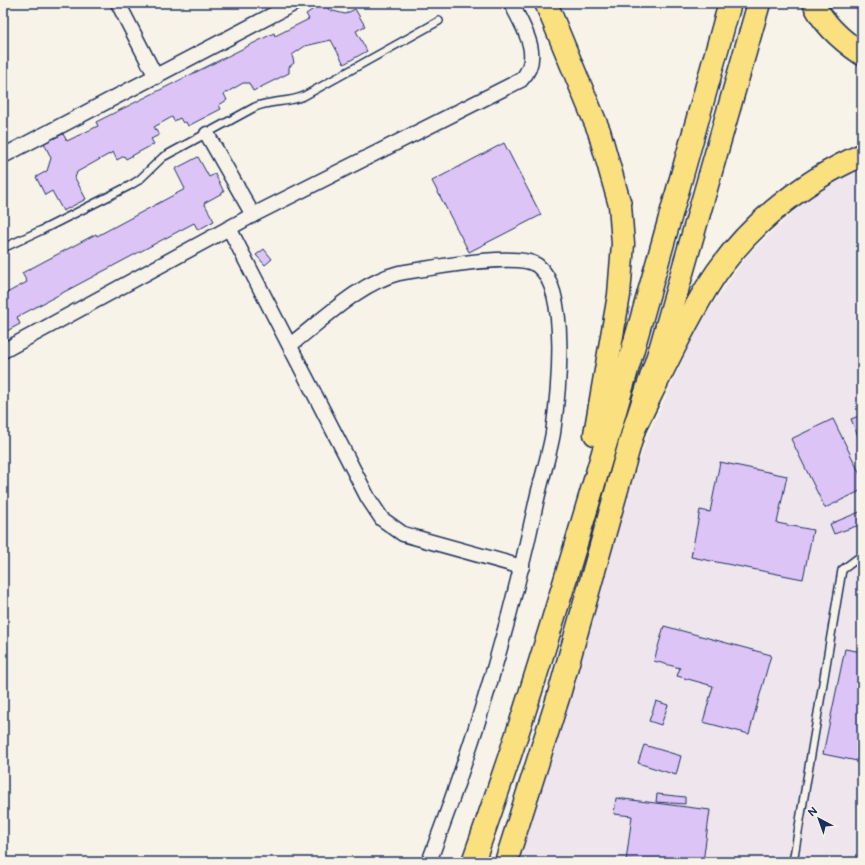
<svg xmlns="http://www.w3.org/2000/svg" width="865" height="865" viewBox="0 0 865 865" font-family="'Balsamiq Sans',sans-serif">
	<rect width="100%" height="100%" fill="#f7f3e8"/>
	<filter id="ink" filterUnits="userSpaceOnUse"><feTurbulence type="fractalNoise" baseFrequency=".025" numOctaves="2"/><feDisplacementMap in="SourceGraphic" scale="8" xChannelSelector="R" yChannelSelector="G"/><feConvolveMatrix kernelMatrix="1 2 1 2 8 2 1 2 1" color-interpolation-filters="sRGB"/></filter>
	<g filter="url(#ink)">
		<path fill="#efe5ec" d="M862,165v697h-351l136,-424 53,-115 46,-66 62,-59z"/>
		<g fill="#dcc5f6" stroke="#1b2f5e">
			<path d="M319,3h6l4,7 16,4 10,-5 10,17 -9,5 11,20 -23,13 -13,-24 -26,6 -13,9 2,8 -5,4v6l-36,18 -4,-8h-6l-19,11 3,6 -8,5 2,4 -33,17 -2,-4 -3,1 -3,-5 -6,3 -2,-4 -18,10 5,8 -8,4 3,5 -28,15 -2,-3 -7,4 -4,-8 -36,20 -2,6 11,21 -23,12 -11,-20 -7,4 -9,-18 11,-6 4,-13 -7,-15 19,-9 4,7 31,-15 -2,-4 178,-89 1,3 34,-17 -3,-5 6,-4 -2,-3z"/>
			<path d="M504,143l37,72 -72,37 -37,-71z"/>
			<path d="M198,157l11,20 6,-3 9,18 -20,11 10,18 -16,9 -4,-7 -177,94 3,7 -15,8 -2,-4v-33l24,-13 -5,-9 74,-39 1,2 88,-47 -10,-20z"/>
			<path d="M264,249l8,10 -7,6 -9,-10z"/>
			<path d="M862,415v31l-11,-27z"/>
			<path d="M833,419l29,59v12l-37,18 -34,-69z"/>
			<path d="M720,462l67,14 -10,47 36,7 -10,49 -112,-22 9,-47 10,2z"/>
			<path d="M862,511v13l-28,10 -4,-10z"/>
			<path d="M664,626l107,29 -22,79 -46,-12 10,-36 -36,-10 3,-8 -26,-7z"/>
			<path d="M845,649l17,3v110l-39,-8z"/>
			<path d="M656,701l12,4 -7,20 -12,-4z"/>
			<path d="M644,745l37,11 -5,19 -38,-12z"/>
			<path d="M657,794l28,3v7l-29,-2z"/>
			<path d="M616,798l94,12 -7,52 -77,-1 6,-45 -18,-2z"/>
		</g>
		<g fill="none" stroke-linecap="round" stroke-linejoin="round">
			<defs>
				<g id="service">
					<path d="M3,248l39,-18 87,-44 10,-6 24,-23 92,-50c16,-7 33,-4 49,-11l135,-75"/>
					<path d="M793,862l49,-292 20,-15"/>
				</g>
				<g id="minor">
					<path d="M118,3l38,74"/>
					<path d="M207,134l46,81"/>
					<path d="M3,156l292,-153"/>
					<path d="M229,228l139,270 14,21 21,15 119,33"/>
					<path d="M290,345c33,-25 69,-62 109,-72 28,-4 120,-23 139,-7 32,25 20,130 15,167 -4,23 -12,47 -17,70 -26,122 -63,243 -107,359"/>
					<path d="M3,351l250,-136 268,-135c23,-23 2,-53 -10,-77"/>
				</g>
				<g id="trunk">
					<path d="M546,3l53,128 21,74 3,39 -4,51 -24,139"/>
					<path d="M473,862c19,-54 38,-108 55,-162 73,-231 137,-464 202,-697"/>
					<path d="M506,862l52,-164 76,-269 26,-79 99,-347"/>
				</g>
				<g id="motorway">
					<path d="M814,3c9,21 30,39 48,51"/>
					<path d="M634,429c23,-47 45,-95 72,-140 35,-58 94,-107 156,-134"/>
				</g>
			</defs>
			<use href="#service" stroke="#1b2f5e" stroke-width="10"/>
			<use href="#minor" stroke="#1b2f5e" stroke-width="17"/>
			<use href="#trunk" stroke="#1b2f5e" stroke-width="25"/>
			<use href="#motorway" stroke="#1b2f5e" stroke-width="25"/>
			<use href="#service" stroke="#f7f3e8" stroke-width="7"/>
			<use href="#minor" stroke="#f7f3e8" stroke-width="14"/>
			<use href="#trunk" stroke="#fbe080" stroke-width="22"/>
			<use href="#motorway" stroke="#fbe080" stroke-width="22"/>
		</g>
	</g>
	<rect width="865" height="865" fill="none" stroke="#f7f3e8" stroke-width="16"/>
	<rect x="8" y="8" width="849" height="849" fill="none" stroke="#1b2f5e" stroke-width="1.5" filter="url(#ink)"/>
	<g transform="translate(819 819) rotate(319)" stroke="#f7f3e8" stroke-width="3" paint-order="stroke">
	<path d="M0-3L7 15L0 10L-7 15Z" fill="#1b2f5e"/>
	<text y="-6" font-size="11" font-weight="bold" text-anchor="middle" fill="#1b2f5e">N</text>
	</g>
</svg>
